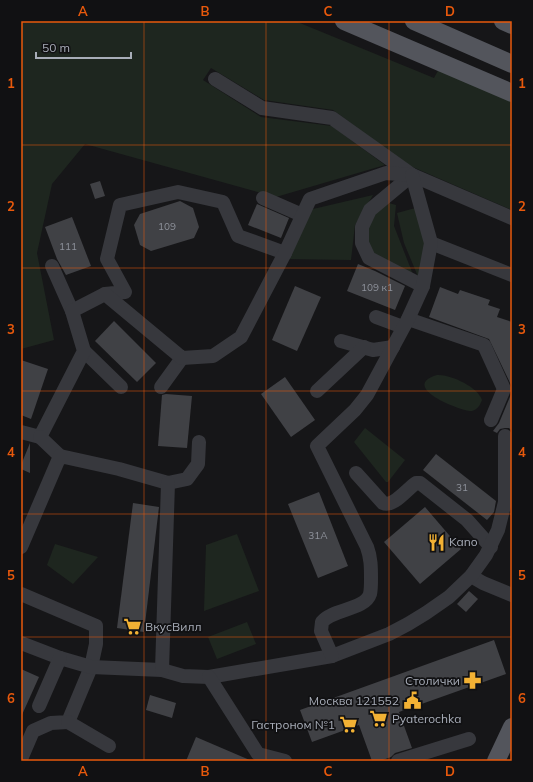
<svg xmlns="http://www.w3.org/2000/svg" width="533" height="782" viewBox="0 0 533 782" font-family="Mulish,sans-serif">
	<rect width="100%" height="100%" fill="#161618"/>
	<g fill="#1e261f">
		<path d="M21,21h274l139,57 6,-11 72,35v108l-104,-45 -75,-55 -69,-10 -53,-32 -8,12 58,37 71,9 53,39 -109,32 -191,-53 -33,40 -15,69 17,87 -33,9z"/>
		<path d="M373,195l-18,30 -4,35 -65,-1 27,-50z"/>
		<path d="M385,202l11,3 -2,21 20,51 -44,-24 -3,-11 1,-20z"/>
		<path d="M419,207l11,36 -11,36 -15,-36 -7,-30z"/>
		<path d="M437,375c13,-1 41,12 45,25 -2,5 -4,9 -10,11 -7,2 -75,-24 -35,-36z"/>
		<path d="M365,428l40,32 -17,22h-2l-32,-40z"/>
		<path d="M237,534l22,57 -55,20 2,-66z"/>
		<path d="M55,544l43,13 -25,27 -26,-19z"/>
		<path d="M247,622l9,22 -39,15 -9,-22z"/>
	</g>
	<g fill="#404145">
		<path d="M100,181l5,15 -10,3 -5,-15z"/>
		<path d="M180,201l13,7 6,19 -5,11 -43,13 -11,-6 -6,-20 6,-11z"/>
		<path d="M257,204l32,14 -8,20 -33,-13z"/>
		<path d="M72,217l19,49 -25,9 -9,-16 -12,-32z"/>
		<path d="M358,264l17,7 30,15 -10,24 -48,-19z"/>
		<path d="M295,286l26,11 -24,54 -25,-11z"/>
		<path d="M440,287l18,7 2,-4 30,10 -2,5 12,4 -3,8 15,5v65l-23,-48 -60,-22z"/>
		<path d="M114,321l42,42 -19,19 -42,-41z"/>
		<path d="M21,360l27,9 -17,50 -10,-4z"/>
		<path d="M285,377l30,43 -24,17 -30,-43z"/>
		<path d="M512,392v39l-3,-3h-4l-5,1 -3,4 -4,-2 6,-8z"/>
		<path d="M166,394l26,2 -5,52 -29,-2 4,-51z"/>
		<path d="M30,443v30l-9,-4v-4z"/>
		<path d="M436,454l60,47 -2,11 -7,8 -64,-50z"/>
		<path d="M319,492l29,74 -30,12 -30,-74z"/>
		<path d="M133,503l26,4 -15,125 -27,-4z"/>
		<path d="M425,507l36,42 -41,35 -36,-42z"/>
		<path d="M469,591l9,8 -12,13 -9,-8z"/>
		<path d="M494,640l12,34 -107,38 13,36 -17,5 -4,4 -11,4h-8l-13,-36 -47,17 -12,-32z"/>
		<path d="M21,669l18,8 -18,40z"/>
		<path d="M150,695l26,8 -4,15 -26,-8z"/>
		<path d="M196,737l56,24h-66z"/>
	</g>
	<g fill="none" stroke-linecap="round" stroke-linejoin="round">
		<g stroke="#37383d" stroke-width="14">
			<path d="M215,79l47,29 70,10 80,57 100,43"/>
			<path d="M412,175l-42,35 -8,17v16l7,15 54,28"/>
			<path d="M263,198l39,17"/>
			<path d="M431,243l81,32"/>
			<path d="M52,266l20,45"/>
			<path d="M105,294l20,-2 -18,-33 13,-54 58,-13 45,10 15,34 47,17"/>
			<path d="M376,317l27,10"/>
			<path d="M408,319l76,26 20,44 -13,31"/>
			<path d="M341,341l32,9 20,-3"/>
			<path d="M84,351l37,36"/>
			<path d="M161,387l21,-29"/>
			<path d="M317,391l47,-44"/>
			<path d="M21,432l19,5 44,-86 -12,-40 33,-17 77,64 31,-2 28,-19 44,-84 25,-54 76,-26 26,2"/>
			<path d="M40,437l20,19"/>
			<path d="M356,473l27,30c10,5 24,-14 33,-20h4l47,37 24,27"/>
			<path d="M21,547l39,-91 59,13 49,14 19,-4 11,-15 1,-22"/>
			<path d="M471,576l12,7 29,12"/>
			<path d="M21,594l75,32v18l-5,23 -23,55 -17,1 -18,8 -12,28"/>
			<path d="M21,643l39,15 31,9 71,3 21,6 26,1 123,-21 57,-22 19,-10 18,-11 23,-16 22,-21 15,-21 12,-25 7,-28v-66"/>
			<path d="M332,656l-11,-25 1,-9c10,-13 43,-12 48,-28 1,-4 1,-11 1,-15 0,-12 0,-21 -4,-32l-50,-101 38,-36 12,-15 41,-76 15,-33 8,-43 -19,-68"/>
			<path d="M162,670l6,-187"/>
			<path d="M209,677l49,77 27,7"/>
			<path d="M39,706l21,-48"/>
			<path d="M68,722l41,24"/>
			<path d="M398,761l71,-22"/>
		</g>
		<g stroke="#53555c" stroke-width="18">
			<path d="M344,21l168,72"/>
			<path d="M414,21l98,43"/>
			<path d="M503,21l9,4"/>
			<path d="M496,761l16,-34"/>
		</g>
	</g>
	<path fill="none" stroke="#e8590c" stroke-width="1" stroke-opacity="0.55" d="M144,21v740M266,21v740M389,21v740M21,145h491M21,268h491M21,391h491M21,514h491M21,637h491"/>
	<defs>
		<symbol id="restaurant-bare" viewBox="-9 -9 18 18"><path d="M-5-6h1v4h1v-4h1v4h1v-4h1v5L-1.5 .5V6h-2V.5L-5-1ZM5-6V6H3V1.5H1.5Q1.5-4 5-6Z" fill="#f2b134" stroke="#111113" stroke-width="2.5" paint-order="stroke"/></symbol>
		<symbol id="supermarket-bare" viewBox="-9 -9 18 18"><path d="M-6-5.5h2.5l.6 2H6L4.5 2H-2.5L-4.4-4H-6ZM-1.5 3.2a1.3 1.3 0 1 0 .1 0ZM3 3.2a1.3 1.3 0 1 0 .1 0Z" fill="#f2b134" stroke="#111113" stroke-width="2.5" paint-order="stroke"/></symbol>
		<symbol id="pharmacy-bare" viewBox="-9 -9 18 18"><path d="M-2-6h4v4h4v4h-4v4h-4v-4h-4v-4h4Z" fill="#f2b134" stroke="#111113" stroke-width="2.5" paint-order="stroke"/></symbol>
		<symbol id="civic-bare" viewBox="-9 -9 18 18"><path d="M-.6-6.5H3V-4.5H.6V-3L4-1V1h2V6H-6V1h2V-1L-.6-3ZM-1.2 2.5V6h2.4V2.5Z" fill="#f2b134" stroke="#111113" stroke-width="2.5" paint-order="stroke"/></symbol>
	</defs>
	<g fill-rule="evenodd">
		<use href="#restaurant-bare" x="424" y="530" width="25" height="25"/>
		<use href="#supermarket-bare" x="120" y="614" width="25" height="25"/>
		<use href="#pharmacy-bare" x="460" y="668" width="25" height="25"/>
		<use href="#civic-bare" x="400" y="688" width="25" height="25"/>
		<use href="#supermarket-bare" x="366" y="706" width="25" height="25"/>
		<use href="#supermarket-bare" x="336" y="712" width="25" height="25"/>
	</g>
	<g text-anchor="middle" stroke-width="3.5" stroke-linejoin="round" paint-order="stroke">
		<g font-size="10" fill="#8e929b">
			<text x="167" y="230">109</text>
			<text x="68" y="250">111</text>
			<text x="377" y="291">109 к1</text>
			<text x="462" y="491">31</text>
			<text x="318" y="539">31А</text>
		</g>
		<g font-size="12" fill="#a8adb8" stroke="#111113" text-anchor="start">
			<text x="449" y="546">Kano</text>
			<text x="145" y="631">ВкусВилл</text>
			<text x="460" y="685" text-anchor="end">Столички</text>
			<text x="399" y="705" text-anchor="end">Москва 121552</text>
			<text x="392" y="723">Pyaterochka</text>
			<text x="335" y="729" text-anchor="end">Гастроном №1</text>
		</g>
	</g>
	<rect width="533" height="782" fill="none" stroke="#111113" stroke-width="44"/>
	<path d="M36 52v6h95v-6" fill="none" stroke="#a8adb8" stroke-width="2"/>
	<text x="42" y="52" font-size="12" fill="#a8adb8" stroke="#111113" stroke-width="3" paint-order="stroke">50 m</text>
	<rect x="22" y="22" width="489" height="738" fill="none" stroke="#e8590c" stroke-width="1.5"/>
	<g font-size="13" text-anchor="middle" font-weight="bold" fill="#e8590c">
		<text x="83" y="16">A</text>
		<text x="205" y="16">B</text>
		<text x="328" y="16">C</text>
		<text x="450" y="16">D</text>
		<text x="11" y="88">1</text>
		<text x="522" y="88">1</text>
		<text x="11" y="211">2</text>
		<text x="522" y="211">2</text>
		<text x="11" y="334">3</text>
		<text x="522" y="334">3</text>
		<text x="11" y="457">4</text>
		<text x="522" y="457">4</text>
		<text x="11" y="580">5</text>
		<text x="522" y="580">5</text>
		<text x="11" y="703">6</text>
		<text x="522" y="703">6</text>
		<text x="83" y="776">A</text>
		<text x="205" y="776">B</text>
		<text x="328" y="776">C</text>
		<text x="450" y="776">D</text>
	</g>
</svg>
